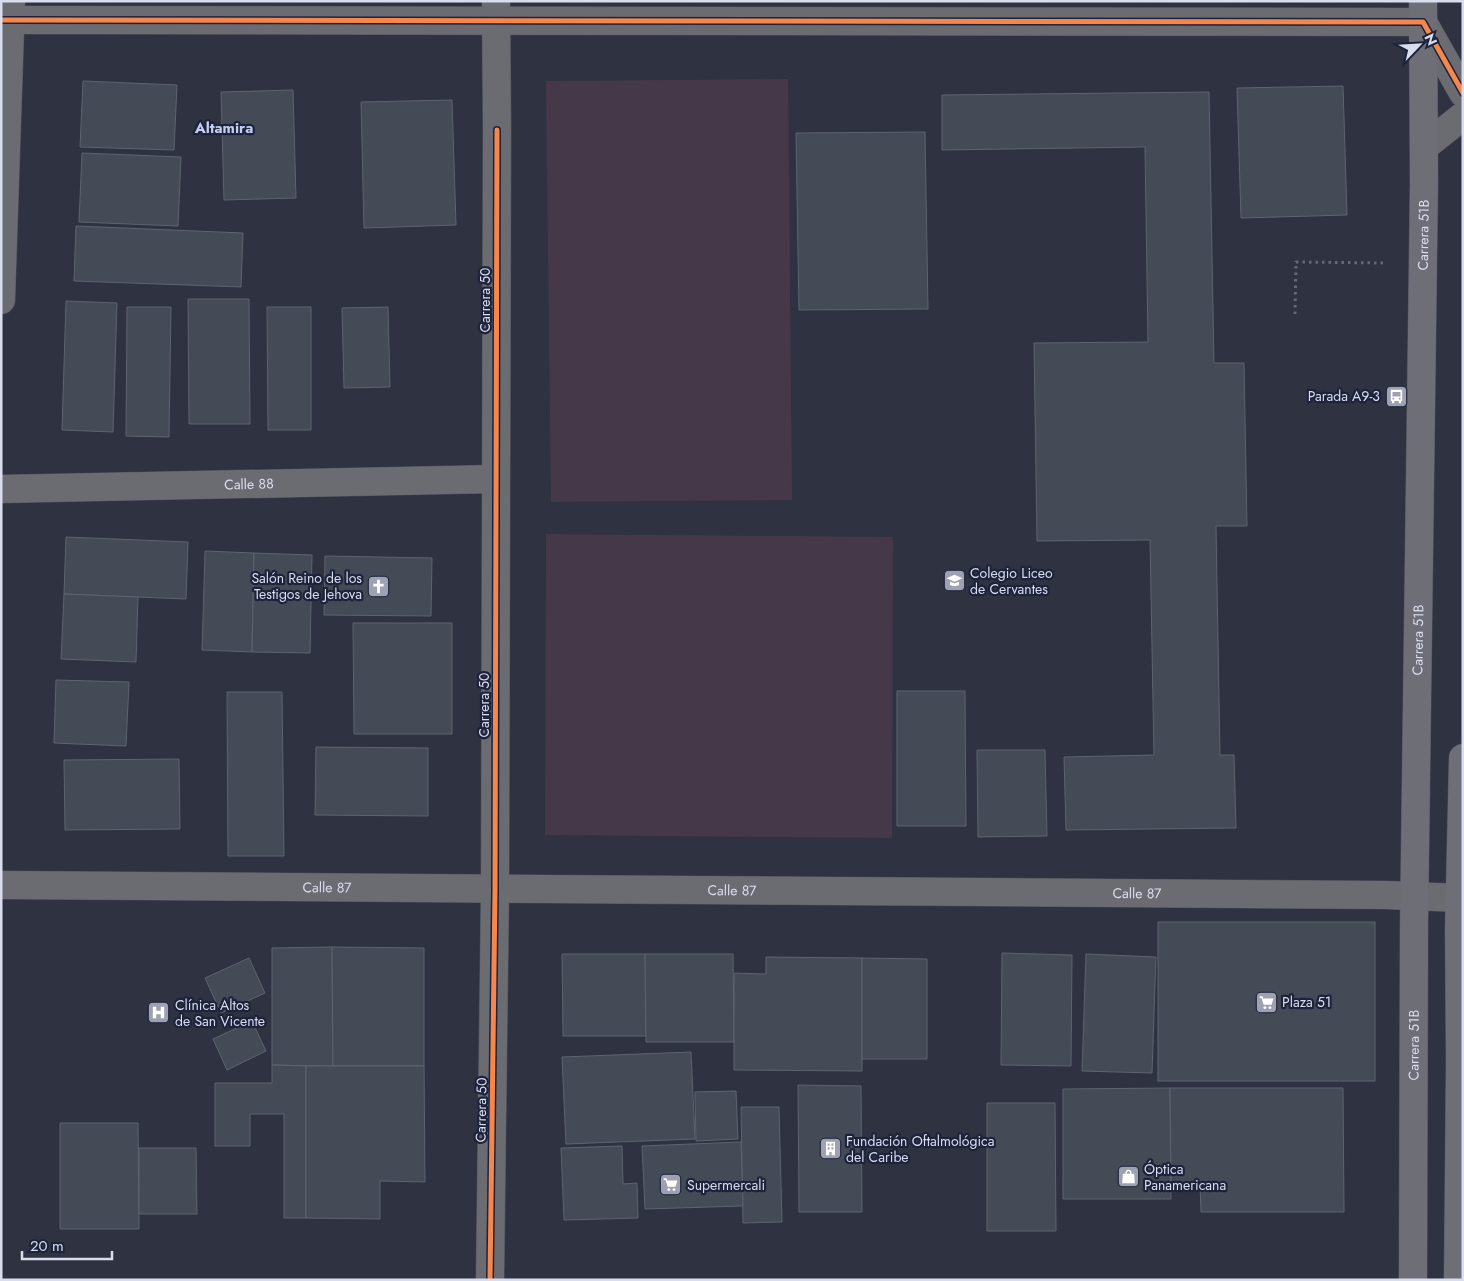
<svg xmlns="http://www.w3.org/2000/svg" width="1464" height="1281" viewBox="0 0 1464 1281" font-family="Jost,sans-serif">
	<rect width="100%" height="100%" fill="#2f3240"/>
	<g fill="#453949">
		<path d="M788,79l4,421 -241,2 -5,-421z"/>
		<path d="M546,534l347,3 -1,301 -347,-3z"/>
	</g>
	<g fill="#454b56" stroke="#5e646f">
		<path d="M83,81l94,4 -3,65 -94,-3z"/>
		<path d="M1343,86l4,129 -106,3 -4,-130z"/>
		<path d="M293,90l3,108 -72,2 -3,-108z"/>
		<path d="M1209,92l5,271h30l3,163h-31l4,229h14l2,73 -170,2 -2,-73 90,-2 -4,-215 -113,1 -3,-198 114,-1 -3,-195 -203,3v-55z"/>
		<path d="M452,100l4,125 -92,3 -3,-126z"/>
		<path d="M925,132l3,177 -129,1 -3,-177z"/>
		<path d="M82,153l99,4 -3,69 -99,-4z"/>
		<path d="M76,226l167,7 -2,54 -167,-6z"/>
		<path d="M188,299h61l1,125h-61z"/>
		<path d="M66,301l51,2 -4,129 -51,-2z"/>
		<path d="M127,307h44l-2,130 -43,-1z"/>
		<path d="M267,307h44v123h-43z"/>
		<path d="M388,307l2,80 -46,1 -2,-80z"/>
		<path d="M66,537l122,5 -2,57 -122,-5z"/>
		<path d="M205,551l49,2 -2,99 -50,-2z"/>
		<path d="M254,553l58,2 -2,98 -58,-1z"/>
		<path d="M325,556l107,2 -1,58 -107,-1z"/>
		<path d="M64,594l74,3 -2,65 -75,-3z"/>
		<path d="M353,623h99v111h-98z"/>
		<path d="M56,680l73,2 -3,64 -72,-3z"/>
		<path d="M897,691h68l1,135h-69z"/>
		<path d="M227,692h55l2,164h-56z"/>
		<path d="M316,747l112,1v68l-113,-1z"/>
		<path d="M977,750h68l2,86 -69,1z"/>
		<path d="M179,759l1,70 -115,1 -1,-70z"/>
		<rect x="1158" y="922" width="217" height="159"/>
		<path d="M332,947l1,119 -61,-1v-117z"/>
		<path d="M332,947l92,1v118h-91z"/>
		<path d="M1002,953l70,2 -1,111 -70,-1z"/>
		<path d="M562,954h83l1,82h-83z"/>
		<path d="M645,954h88l1,88h-88z"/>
		<path d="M1086,954l70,3 -4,116 -70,-2z"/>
		<path d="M766,957l96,1v113l-128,-1v-97l32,1z"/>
		<path d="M249,958l16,35 -44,20 -16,-35z"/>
		<path d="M862,958l65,1v100h-65z"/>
		<path d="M252,1021l14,30 -39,19 -14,-31z"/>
		<path d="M691,1052l4,87 -129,5 -4,-87z"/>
		<path d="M272,1065l34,1v152h-22v-104h-34v32h-35v-63h57z"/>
		<path d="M306,1066h118l1,116 -45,-1v38l-74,-1z"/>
		<path d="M798,1085l63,1 1,126h-63z"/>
		<path d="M1170,1088l1,111h-108v-110z"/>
		<path d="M1170,1088h173l1,124h-143l-1,-28h-29z"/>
		<path d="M736,1091l2,48 -42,2 -1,-49z"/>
		<path d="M987,1103h68l1,128h-69z"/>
		<path d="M741,1107h38l3,115 -39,1z"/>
		<path d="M60,1123h78l1,106h-79z"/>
		<path d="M741,1142l2,64 -98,3 -3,-63z"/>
		<path d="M622,1146l1,38 14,-1 1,35 -74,2 -3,-72z"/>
		<path d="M139,1148h57l1,66h-58z"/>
	</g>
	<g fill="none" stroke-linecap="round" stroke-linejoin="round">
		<defs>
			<g id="minor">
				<path d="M1424,147l39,-31"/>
				<path d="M1,300l10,-299"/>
				<path id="s1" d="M1,489l494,-10"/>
				<path d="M490,1280l5,-390 2,-760 -1,-129"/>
			</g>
			<g id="tertiary">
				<path d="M1,20l1422,2 40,71"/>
				<path id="s2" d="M1,885l1385,10 74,3"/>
			</g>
			<g id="secondary">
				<path id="s3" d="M1413,1280l1,-354 10,-743 -1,-182"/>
				<path d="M1458,1280l2,-219 -1,-131 4,-172"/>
			</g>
		</defs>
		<use href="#minor" stroke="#4c4e5a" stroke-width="29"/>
		<use href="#tertiary" stroke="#4c4e5a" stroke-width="29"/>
		<use href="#secondary" stroke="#4c4e5a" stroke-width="29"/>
		<path stroke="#676870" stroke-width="3" stroke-dasharray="2.5 4" stroke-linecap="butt" d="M1295,314l1,-52 88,1"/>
		<use href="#minor" stroke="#6b6b72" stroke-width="28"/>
		<use href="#tertiary" stroke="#6b6b72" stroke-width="28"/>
		<use href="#secondary" stroke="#6e6e77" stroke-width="28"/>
		<defs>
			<g id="cycleway">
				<path d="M1,20l1422,2 40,71"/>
				<path d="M490,1280l5,-390 2,-760"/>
			</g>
		</defs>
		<use href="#cycleway" stroke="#1e233c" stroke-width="8"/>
		<use href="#cycleway" stroke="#f5874c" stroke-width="5"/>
	</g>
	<defs>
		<symbol id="bus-square" viewBox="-11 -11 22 22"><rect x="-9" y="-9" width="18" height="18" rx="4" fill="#9ea1b1" stroke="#1e233c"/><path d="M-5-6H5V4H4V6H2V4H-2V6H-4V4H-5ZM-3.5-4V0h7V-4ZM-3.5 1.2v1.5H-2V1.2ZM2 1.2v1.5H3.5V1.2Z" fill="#fff"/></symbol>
		<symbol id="school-square" viewBox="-11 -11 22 22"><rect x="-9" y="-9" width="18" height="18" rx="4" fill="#9ea1b1" stroke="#1e233c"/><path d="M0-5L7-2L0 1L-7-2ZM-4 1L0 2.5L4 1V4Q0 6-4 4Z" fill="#fff"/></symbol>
		<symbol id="church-square" viewBox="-11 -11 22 22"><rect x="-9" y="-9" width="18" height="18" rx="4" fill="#9ea1b1" stroke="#1e233c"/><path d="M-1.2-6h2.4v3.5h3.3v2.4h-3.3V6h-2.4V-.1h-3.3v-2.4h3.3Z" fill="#fff"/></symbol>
		<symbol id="supermarket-square" viewBox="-11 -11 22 22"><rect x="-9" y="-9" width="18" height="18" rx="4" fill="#9ea1b1" stroke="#1e233c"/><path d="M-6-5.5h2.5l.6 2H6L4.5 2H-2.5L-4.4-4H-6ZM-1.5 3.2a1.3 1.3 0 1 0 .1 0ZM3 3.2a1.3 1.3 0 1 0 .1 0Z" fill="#fff"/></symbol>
		<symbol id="hospital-square" viewBox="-11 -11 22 22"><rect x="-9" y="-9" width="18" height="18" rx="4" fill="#9ea1b1" stroke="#1e233c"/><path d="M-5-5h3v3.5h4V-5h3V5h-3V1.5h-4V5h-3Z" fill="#fff"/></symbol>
		<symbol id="building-square" viewBox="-11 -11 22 22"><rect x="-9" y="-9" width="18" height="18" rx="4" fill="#9ea1b1" stroke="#1e233c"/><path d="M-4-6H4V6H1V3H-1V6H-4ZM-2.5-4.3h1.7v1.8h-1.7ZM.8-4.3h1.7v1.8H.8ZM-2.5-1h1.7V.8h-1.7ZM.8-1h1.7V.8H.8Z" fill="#fff"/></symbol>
		<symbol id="shop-square" viewBox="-11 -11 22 22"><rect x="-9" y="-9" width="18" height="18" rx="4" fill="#9ea1b1" stroke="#1e233c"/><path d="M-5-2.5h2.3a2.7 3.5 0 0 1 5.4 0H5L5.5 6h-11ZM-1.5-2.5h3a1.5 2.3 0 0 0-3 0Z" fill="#fff"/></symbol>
	</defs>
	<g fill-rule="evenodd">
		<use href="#bus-square" x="1384" y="384" width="25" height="25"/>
		<use href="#school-square" x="942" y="568" width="25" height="25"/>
		<use href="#church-square" x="366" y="574" width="25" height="25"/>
		<use href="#supermarket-square" x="1254" y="990" width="25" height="25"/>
		<use href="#hospital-square" x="146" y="1000" width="25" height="25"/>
		<use href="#building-square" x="818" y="1136" width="25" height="25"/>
		<use href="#shop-square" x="1116" y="1164" width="25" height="25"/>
		<use href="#supermarket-square" x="658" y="1172" width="25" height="25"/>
	</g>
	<g text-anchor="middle" stroke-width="4.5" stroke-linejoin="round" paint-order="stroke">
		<g font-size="14" fill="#d9ddee" stroke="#1e233c">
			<text dy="5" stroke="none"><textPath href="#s3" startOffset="1045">Carrera 51B</textPath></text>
			<text transform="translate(485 300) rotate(-90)" y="5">Carrera 50</text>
			<text dy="5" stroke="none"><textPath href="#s1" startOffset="248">Calle 88</textPath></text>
			<text dy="5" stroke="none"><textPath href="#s3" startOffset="640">Carrera 51B</textPath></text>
			<text transform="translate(484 705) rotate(-90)" y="5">Carrera 50</text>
			<text dy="5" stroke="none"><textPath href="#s2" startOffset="326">Calle 87</textPath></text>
			<text dy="5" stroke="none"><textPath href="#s2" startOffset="731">Calle 87</textPath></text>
			<text dy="5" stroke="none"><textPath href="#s2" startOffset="1136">Calle 87</textPath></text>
			<text dy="5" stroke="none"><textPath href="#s3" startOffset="235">Carrera 51B</textPath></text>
			<text transform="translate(481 1110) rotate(-89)" y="5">Carrera 50</text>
		</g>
		<g font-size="14" fill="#d9ddee" stroke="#1e233c" text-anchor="start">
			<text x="1380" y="401" text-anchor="end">Parada A9-3</text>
			<text x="970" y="578">Colegio Liceo<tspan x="970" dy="16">de Cervantes</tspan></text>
			<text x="362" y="583" text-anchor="end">Salón Reino de los<tspan x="362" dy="16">Testigos de Jehova</tspan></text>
			<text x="1282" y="1007">Plaza 51</text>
			<text x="175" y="1010">Clínica Altos<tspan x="175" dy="16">de San Vicente</tspan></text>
			<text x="846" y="1146">Fundación Oftalmológica<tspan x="846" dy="16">del Caribe</tspan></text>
			<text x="1144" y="1174">Óptica<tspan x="1144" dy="16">Panamericana</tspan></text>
			<text x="687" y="1190">Supermercali</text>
		</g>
		<g font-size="15" font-weight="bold" fill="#c6cef0" stroke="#1e233c">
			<text x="224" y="133">Altamira</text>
		</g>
	</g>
	<rect width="1464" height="1281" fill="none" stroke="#d9ddee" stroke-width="5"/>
	<g transform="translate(1419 45) rotate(65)" stroke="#1e233c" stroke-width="4" paint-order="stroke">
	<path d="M0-4L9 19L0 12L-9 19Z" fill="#d9ddee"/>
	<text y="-8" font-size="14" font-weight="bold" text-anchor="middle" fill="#d9ddee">N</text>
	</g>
	<path d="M22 1251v8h90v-8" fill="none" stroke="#d9ddee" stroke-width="2.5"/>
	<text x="30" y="1251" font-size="15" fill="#d9ddee" stroke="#1e233c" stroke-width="4" paint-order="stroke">20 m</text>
</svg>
